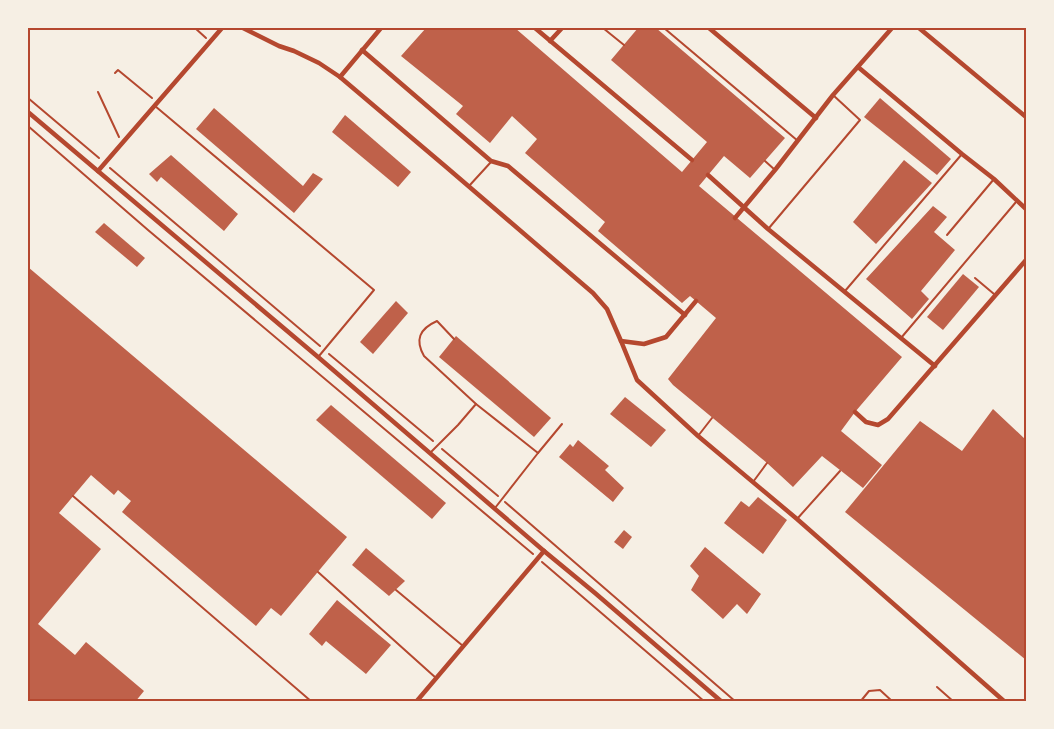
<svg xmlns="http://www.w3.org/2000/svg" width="1054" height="729" viewBox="0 0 1054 729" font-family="'DM Sans',sans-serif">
	<rect width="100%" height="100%" fill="#f6efe4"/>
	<g fill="#bf614a">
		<path d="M426,28h89l167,144 25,-30 -96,-82 27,-32h18l129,110 -35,40 -26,-22 -25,30 203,171 -47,55 -14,19 41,34 -19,23 -41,-32 -29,31 -26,-24 -94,-78 -5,-6 48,-61 -26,-22 -8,7 -84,-72 7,-9 -80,-69 12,-14 -25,-23 -22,27 -34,-29 7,-8 -62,-50z"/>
		<path d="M880,98l71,61 -14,16 -73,-58z"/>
		<path d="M214,108l89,78 10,-13 10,6 -29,34 -98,-84z"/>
		<path d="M345,115l66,57 -13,15 -66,-55z"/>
		<path d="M171,155l67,59 -14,17 -63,-54 -4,5 -8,-8z"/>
		<path d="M904,160l28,23 -56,61 -23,-22z"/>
		<path d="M933,206l14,11 -13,15 21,18 -34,41 8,8 -17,20 -46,-40z"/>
		<path d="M104,223l41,35 -8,9 -42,-35z"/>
		<path d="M28,267l319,270 -66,79 -10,-8 -15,18 -134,-114 9,-11 -13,-11 -4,5 -23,-20 -32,38 42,36 -63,75 37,31 11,-13 58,49 -9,11h-107z"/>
		<path d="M963,274l16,13 -36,43 -16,-13z"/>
		<path d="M396,301l12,12 -35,41 -13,-12z"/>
		<path d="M456,336l95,82 -17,19 -95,-80z"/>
		<path d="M625,397l41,33 -15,17 -41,-33z"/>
		<path d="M331,405l115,98 -14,16 -116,-99z"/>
		<path d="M993,409l33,31v220l-181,-148 75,-91 42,30z"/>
		<path d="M578,440l31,26 -4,4 19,18 -11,14 -54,-45 11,-13 3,3z"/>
		<path d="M758,497l29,23 -24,34 -39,-31 17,-22 8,6z"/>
		<path d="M624,530l8,7 -9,12 -9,-7z"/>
		<path d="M705,547l56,47 -14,20 -10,-10 -14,15 -32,-29 8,-14 -9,-10z"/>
		<path d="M366,548l39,33 -16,15 -37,-31z"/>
		<path d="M337,600l54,45 -25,29 -40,-33 -4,5 -13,-12z"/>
	</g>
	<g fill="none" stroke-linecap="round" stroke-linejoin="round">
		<g stroke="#b5482f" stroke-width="2">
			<path d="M195,28l11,10"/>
			<path d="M115,73l3,-3 34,28"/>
			<path d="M98,92l21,45"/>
			<path d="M28,98l71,60"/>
			<path d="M28,126l120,104 385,324"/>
			<path d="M110,168l210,178"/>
			<path d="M329,354l104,87"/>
			<path d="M442,449l56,47"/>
			<path d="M505,502l231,200"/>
			<path d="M542,562l163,140"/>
		</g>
		<g stroke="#b5482f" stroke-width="2">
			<path d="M603,28l21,17"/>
			<path d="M664,28l134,113"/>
			<path d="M155,106l219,184 -55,66"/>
			<path d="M765,161l10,9"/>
			<path d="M469,186l22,-24"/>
			<path d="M769,228l91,-108 -27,-25"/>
			<path d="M947,235l47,-56"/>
			<path d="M975,278l19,16"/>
			<path d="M845,291l117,-137"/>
			<path d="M901,338l115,-136"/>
			<path d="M476,404l62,49 -43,55"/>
			<path d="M698,436l14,-18"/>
			<path d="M430,453l28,-28 18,-21 -52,-48c-9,-16 -5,-27 13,-35l17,18"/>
			<path d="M538,453l24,-29"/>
			<path d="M753,482l14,-19"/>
			<path d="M73,496l239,206"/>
			<path d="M797,519l43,-48"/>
			<path d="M318,572l118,106"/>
			<path d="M396,590l67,56"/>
			<path d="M937,687l17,15"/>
			<path d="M860,702l9,-11 11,-1 13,12"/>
		</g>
		<g stroke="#b5482f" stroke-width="4.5">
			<path d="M243,28l36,18 15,5 25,12 21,14 105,89 148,127 14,16 14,32 23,3 22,-7 30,-36"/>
			<path d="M535,28l157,132"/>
			<path d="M709,28l107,90"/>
			<path d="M919,28l107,89"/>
			<path d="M550,41l12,-13"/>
			<path d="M362,50l129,111 17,5 177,149"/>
			<path d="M858,67l104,87 32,25 32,30"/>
			<path d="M340,77l41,-49"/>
			<path d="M28,112l290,245 226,194 51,42 127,109"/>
			<path d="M98,171l124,-143"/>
			<path d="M708,175l60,54 167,137"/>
			<path d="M735,218l40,-48 58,-75 59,-67"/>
			<path d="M621,341l16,39 61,56 99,83 208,183"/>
			<path d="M855,412l11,10 12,3 10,-6 138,-159"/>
			<path d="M416,702l128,-151"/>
		</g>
	</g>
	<rect width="1054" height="729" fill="none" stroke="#f6efe4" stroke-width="58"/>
	<rect x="29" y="29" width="996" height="671" fill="none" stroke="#b5482f" stroke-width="2"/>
</svg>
